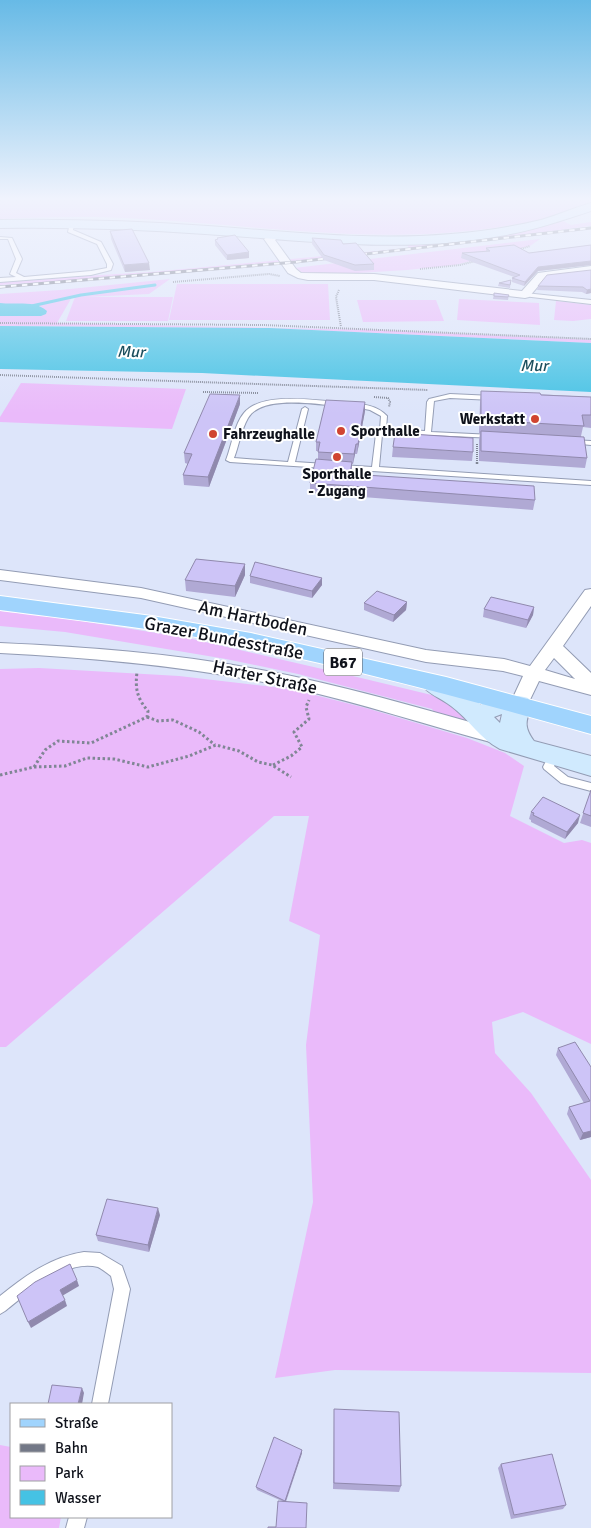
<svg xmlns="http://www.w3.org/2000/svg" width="591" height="1528" viewBox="0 0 591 1528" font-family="Signika,sans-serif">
	<rect width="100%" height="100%" fill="#dde5fa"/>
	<g fill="#eabafa">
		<path d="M0,200h591v1c-24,14 -52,20 -79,24 -122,22 -246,1 -369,-6 -47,-3 -95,-2 -143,0z"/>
		<path d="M563,221l8,4 20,-3v4c-196,27 -393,47 -591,59v-4l151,-9 258,-24 -3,-5 130,-16z"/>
		<path d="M540,239l-10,7 -75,19 -48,5 -98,6 -15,-8z"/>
		<path d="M170,279l-21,15 -64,3h88l-5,24h-102l9,-24h-3l-15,26 315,7 219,10v3l-322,-15 -269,-2v-32l60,-4z"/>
		<path d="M177,284h151l2,36h-161z"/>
		<path d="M459,299l80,4 1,22 -83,-5z"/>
		<path d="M357,300h79l8,21 -81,1z"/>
		<path d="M556,301l35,4v14l-18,2 -19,-1z"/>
		<path d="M21,383l165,6 -14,40 -172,-7v-5z"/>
		<path d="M0,611l62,7 126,20 169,39 83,20 40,32 -45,-16 -3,-4 -134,-35 -72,-15 -161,-27 -65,-6z"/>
		<path d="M39,668l140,8 112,13 75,19 101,30 38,15 19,13 -14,50 54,27 18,-3 9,3v201l-68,-32 -31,10 3,31 36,40 60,87v193l-256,-3 -60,8 38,-176 -7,-157 14,-110 -31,-14 20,-105h-35l-268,231h-6v-378z"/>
		<path d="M0,1445l11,2v70h50l-2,11h-59z"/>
	</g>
	<g fill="#45c2e4">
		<path d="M0,303c16,2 35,-3 47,8l-1,3 -5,2h-41z"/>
		<path d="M0,326l269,2 322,15v49l-389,-19 -202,-4z"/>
	</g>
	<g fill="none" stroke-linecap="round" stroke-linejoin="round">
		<path stroke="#45c2e4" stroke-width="3" d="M27,307l54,-12 74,-10"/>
		<defs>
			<g id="lane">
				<path d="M72,222l2,1 -1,7 28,12 12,22 -2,6 -20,5 -91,7v-4l16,-1 -6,-3 6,-15 -8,-20h-8v-2l12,1 10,21 -6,14 8,4 67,-6 16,-3v-4l-10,-20 -29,-12 2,-9z"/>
				<path d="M525,293l66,7v4l-68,-8v-2z"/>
				<path d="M450,394l43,2 3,2 -3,2 -43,-2 -16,3 -3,31 62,3 2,1v2l-111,-5 -2,2 -3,32 212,14v4l-361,-23 -4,-2c6,-15 8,-35 18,-47 17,-21 68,-13 93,-11l3,2 -3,2c-22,-2 -76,-11 -89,12 -7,12 -9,27 -14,40l54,4 14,-53 3,-2 3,2 -13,53 77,5 4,-33 4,-4 1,-14 -11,-6 -21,-4v-2c13,-1 29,2 38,12l-1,13 39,2 2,-29 2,-3z"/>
				<path d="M572,440l19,1v4l-21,-2 -1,-1z"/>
				<path d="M554,752l5,3 -5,11 14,11 23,6v8l-30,-8 -17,-14 -1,-2 7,-14z"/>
				<path d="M84,1252l16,1 22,13 8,23 -22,115h-16l22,-115 -3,-13c-4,-3 -9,-7 -13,-9 -33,-8 -69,25 -93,44l-5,3v-18c26,-21 51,-39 84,-44z"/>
				<path d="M69,1517h18l-3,11h-18z"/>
			</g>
			<g id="street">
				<path d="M276,232l5,3 -6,5 21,29 5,4 73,1 148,17 16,-18 53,-7v6l-46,6 -16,19 -4,1 -151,-18h-66l-10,-2 -10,-5 -24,-34z"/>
				<path d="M0,570l141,18 285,62 78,9 26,7 55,-76 6,-1v17l-28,40 28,27v22l-52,-14 -13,27 -7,2 -7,-2 -2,-4 13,-28 -20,-5 -77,-9 -285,-64 -141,-18zM554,658l21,21 -30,-9z"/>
				<path d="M0,643c86,4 171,10 256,26 83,15 167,40 249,63l3,5 -3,5 -7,2c-69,-18 -136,-41 -205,-56 -96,-21 -195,-30 -293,-35z"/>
			</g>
			<g id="secondary">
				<path d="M591,203v8c-30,10 -60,20 -91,25 -97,18 -198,4 -295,-2 -69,-5 -137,-7 -205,-6v-8c70,-1 139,1 208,6 81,6 162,15 243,8 30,-2 60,-7 90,-14 17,-5 33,-12 50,-17z"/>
				<path d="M433,675c18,5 35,17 48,30 10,-11 34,-11 47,-7l4,6c-6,17 -9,22 2,37l57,15v20l-91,-27c-20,-10 -31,-30 -49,-43 -10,-8 -24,-12 -31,-23l4,-6zM502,714l-2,9 -6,-6z"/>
			</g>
			<path id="primary" d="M0,596l152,20 99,17 195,44 145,39v18c-129,-36 -257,-71 -389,-96 -67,-12 -135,-19 -202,-28z"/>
		</defs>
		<use href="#lane" stroke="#939cb4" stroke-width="2"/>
		<use href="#street" stroke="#939cb4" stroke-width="2"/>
		<use href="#secondary" stroke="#939cb4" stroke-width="2"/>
		<use href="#primary" stroke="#fff" stroke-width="2"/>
		<g stroke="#808695" stroke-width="2" stroke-dasharray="1 1" stroke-linecap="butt">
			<path d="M517,250l13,-4"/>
			<path d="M420,269l40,-4 15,-4"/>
			<path d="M173,282l96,-8 11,2"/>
			<path d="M339,290l-3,7 5,30"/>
			<path d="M0,323l264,2 327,14"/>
			<path d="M0,375l428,15"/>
			<path d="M203,392l55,1"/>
			<path d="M374,397l14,1 2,4 -1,5"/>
			<path d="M477,444v20"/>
		</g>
		<path stroke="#808695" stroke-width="2.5" stroke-dasharray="2 2" stroke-linecap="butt" d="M477,462v3"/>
		<g stroke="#808695" stroke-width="3" stroke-dasharray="2.5 2.5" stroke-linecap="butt">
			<path d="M147,717l11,4 15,-1 26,12 16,13"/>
			<path d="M273,765l18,-9 11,-9 -8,-15 15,-13 -3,-12 3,-7"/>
			<path d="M34,767l31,-1 22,-8 27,1 34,8 41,-11 27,-11 23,6 19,11 14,3 19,12"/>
			<path d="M0,775l34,-8 11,-17 13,-9 33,2 56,-26 1,-6c-11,-13 -13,-22 -11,-39"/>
		</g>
		<use href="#lane" fill="#fff" fill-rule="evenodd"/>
		<use href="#street" fill="#fff" fill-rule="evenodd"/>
		<use href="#secondary" fill="#d0eafe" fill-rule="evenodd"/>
		<use href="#primary" fill="#a0d4fd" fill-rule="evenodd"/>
		<defs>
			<path id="rail" d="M0,287l296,-25 295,-34"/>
		</defs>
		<use href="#rail" stroke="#737887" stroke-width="3"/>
		<use href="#rail" stroke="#fff" stroke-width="2" stroke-dasharray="5.5" stroke-linecap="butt"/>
	</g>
	<g fill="#b0a9d4">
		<path d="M110,231l40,39 -25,2 -14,-33z"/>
		<path d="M217,238l32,14v6l-22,2 -12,-15v-5l2,-1z"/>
		<path d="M312,238l31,6 31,20v6l-19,1 -31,-11 -12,-16z"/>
		<path d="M591,245v20l-53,6 -14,15 -12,-4v-4l2,-1 -53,-19 1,-5 24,-2v-3l43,5z"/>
		<path d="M591,270v23l-5,1 -4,-2 -45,-2 1,-4z"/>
		<path d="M511,280l-1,8 -12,-2 1,-3z"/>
		<path d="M494,293l15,2 -1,5 -15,-1z"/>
		<path d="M481,391l110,6v31l-8,-1 -2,9 6,22 -2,10 -106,-7v-21l1,-7h-1l1,-30z"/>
		<path d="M240,404l-31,83 -25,-2 -1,-10 5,-11 -3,-1 -1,-10z"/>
		<path d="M365,411l-8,43h-2l-2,10h-1v10l183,26 -2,10 -223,-17v-10l8,-24v-8h-2v-9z"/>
		<path d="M393,447l80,5 -1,9 -80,-4z"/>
		<path d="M245,575l-10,22 -49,-6 -1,-11z"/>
		<path d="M250,576l72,2v7l-10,13 -62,-15z"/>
		<path d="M407,602l-1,8 -13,12 -29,-12v-7z"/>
		<path d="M534,607l-1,8 -7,13 -43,-11 1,-8z"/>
		<path d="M591,790v37l-11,-4z"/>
		<path d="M531,812l47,11 -13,16 -34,-17v-2l-2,-1z"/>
		<path d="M558,1048l33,19v70l-11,3 -13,-26 2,-7 15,-4 -28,-48z"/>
		<path d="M160,1215l-11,37 -51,-11 -2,-6z"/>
		<path d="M334,1409l67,77 -2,6 -66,-3z"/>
		<path d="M302,1450v3l-16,49 -10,25 6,-26 -25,-11 -1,-3z"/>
		<path d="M501,1464l65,41 -3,4 -52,10 -13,-51z"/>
	</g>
	<g fill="#9089ad">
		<path d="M249,252v6l-22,2v-5z"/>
		<path d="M591,261v4l-53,6 -14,15 1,-4 13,-15z"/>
		<path d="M149,263l1,7 -25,2 -1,-7z"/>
		<path d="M591,289v4l-5,1 1,-4z"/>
		<path d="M240,395v9l-31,83 -1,-10z"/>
		<path d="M365,402v9l-8,43 1,-10z"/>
		<path d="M356,444l-1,10 -2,10 1,-10z"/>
		<path d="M245,564v11l-10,22v-11z"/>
		<path d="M322,578v7l-10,13v-7z"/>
		<path d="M407,602l-1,8 -13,12 1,-7z"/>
		<path d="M534,607l-1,8 -7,13 2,-8z"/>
		<path d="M580,815l-2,8 -13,16 2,-7z"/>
		<path d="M591,1131v6l-11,3 3,-7z"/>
		<path d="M158,1208l2,7 -11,37 -1,-7z"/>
		<path d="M77,1280l2,6 -17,10 -2,-6z"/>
		<path d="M65,1300l2,6 -36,22 -3,-6z"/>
		<path d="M82,1388l2,5 -2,11h-4z"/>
		<path d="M302,1450v3l-17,50v-2z"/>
	</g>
	<g fill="#cdc4f7" stroke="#9089ad">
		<path d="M132,229l17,34 -25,2 -14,-34z"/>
		<path d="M235,235l14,17 -22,3 -12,-15 3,-1 -1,-1z"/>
		<path d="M312,238l29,2 2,4 13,-1 18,21 -19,1 -31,-10z"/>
		<path d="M514,245l15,8 62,-8v16l-53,6 -13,15 -13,-4 8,-3 -58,-22 28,-2 -4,-3z"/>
		<path d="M591,270v19l-4,1 -4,-3 -45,-1 9,-11z"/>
		<path d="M511,280l-1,5 -11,-2z"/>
		<path d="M494,293l15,2 -1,2 -14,-1z"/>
		<path d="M481,391l59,2 1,2 50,2v18h-9l2,11 -103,-6z"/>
		<path d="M210,394l30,1 -32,82 -25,-2 9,-21 -8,-1z"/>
		<path d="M326,400l39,2 -7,42h-2l-2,10 -36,-2 2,-10h-4z"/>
		<path d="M481,431l103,6 3,21 -106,-7z"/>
		<path d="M395,433l78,5v14l-80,-5z"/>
		<path d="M316,459l36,3 -2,12 184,12 1,14 -225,-17z"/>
		<path d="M196,559l49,5 -10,22 -50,-6z"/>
		<path d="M255,562l67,16 -10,13 -62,-15z"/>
		<path d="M377,591l30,11 -13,13 -30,-12z"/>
		<path d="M491,597l43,10 -6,13 -44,-11z"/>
		<path d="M591,790v26l-8,-3z"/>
		<path d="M543,797l37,18 -13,17 -34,-17 1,-2 -3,-1z"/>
		<path d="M575,1042l16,25v64l-8,2 -14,-26 21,-6 -32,-53z"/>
		<path d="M107,1199l51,9 -10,37 -52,-10z"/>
		<path d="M70,1264l7,16 -17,10 5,10 -37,22 -11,-26 18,-14z"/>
		<path d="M52,1385l30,3 -4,16h-30z"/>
		<path d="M334,1409l65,3 2,74 -67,-3z"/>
		<path d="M274,1437l28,13 -17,51 -29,-14z"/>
		<path d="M552,1454l14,51 -52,10 -13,-51z"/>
		<path d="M278,1501l29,2 -1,25h-38v-1h8z"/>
	</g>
	<linearGradient id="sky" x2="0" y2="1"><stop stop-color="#67bae6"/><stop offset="0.48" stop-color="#f0f3fd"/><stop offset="1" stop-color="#f0f3fd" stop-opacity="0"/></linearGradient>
	<rect width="591" height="414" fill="url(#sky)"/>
	<g fill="#d04431" stroke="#fff" stroke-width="2">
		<circle cx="535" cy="419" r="5"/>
		<circle cx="341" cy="431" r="5"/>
		<circle cx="213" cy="434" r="5"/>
		<circle cx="337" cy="457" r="5"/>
	</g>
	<g text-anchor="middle" stroke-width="4" stroke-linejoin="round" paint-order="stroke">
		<g font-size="15" font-weight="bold" fill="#0f121b" stroke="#fff" text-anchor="start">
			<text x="525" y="424" text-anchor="end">Werkstatt</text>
			<text x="351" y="436">Sporthalle</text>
			<text x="223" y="439">Fahrzeughalle</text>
			<text x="337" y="479" text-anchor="middle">Sporthalle<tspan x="337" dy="17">- Zugang</tspan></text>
		</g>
		<g font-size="16" font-style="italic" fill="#1c4f5e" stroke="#fff">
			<text transform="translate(131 351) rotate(1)" y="6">Mur</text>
			<text x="534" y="371">Mur</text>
		</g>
		<rect fill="#fff" stroke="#57595f" stroke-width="1" x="324" y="648.5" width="38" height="27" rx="4"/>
		<g font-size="16" font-weight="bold" fill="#0f121b">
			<text x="343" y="668">B67</text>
		</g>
		<g font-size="18" fill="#0f121b" stroke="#fff">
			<text transform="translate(253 618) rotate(12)" y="6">Am Hartboden</text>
			<text transform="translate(224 638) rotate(11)" y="6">Grazer Bundesstraße</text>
			<text transform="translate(265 677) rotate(12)" y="6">Harter Straße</text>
		</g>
	</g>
	<rect x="10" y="1403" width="162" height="115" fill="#ffffff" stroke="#9fa0a4"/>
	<rect x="20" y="1419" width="25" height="8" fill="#a0d4fd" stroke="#9fa0a4"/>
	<text x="55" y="1428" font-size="15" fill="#0f121b">Straße</text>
	<rect x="20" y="1444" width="25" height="8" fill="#737887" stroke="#9fa0a4"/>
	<text x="55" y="1453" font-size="15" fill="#0f121b">Bahn</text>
	<rect x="20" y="1466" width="25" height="15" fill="#eabafa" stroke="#9fa0a4"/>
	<text x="55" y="1478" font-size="15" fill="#0f121b">Park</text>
	<rect x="20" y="1490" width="25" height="15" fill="#45c2e4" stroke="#9fa0a4"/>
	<text x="55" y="1503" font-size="15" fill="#0f121b">Wasser</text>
</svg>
